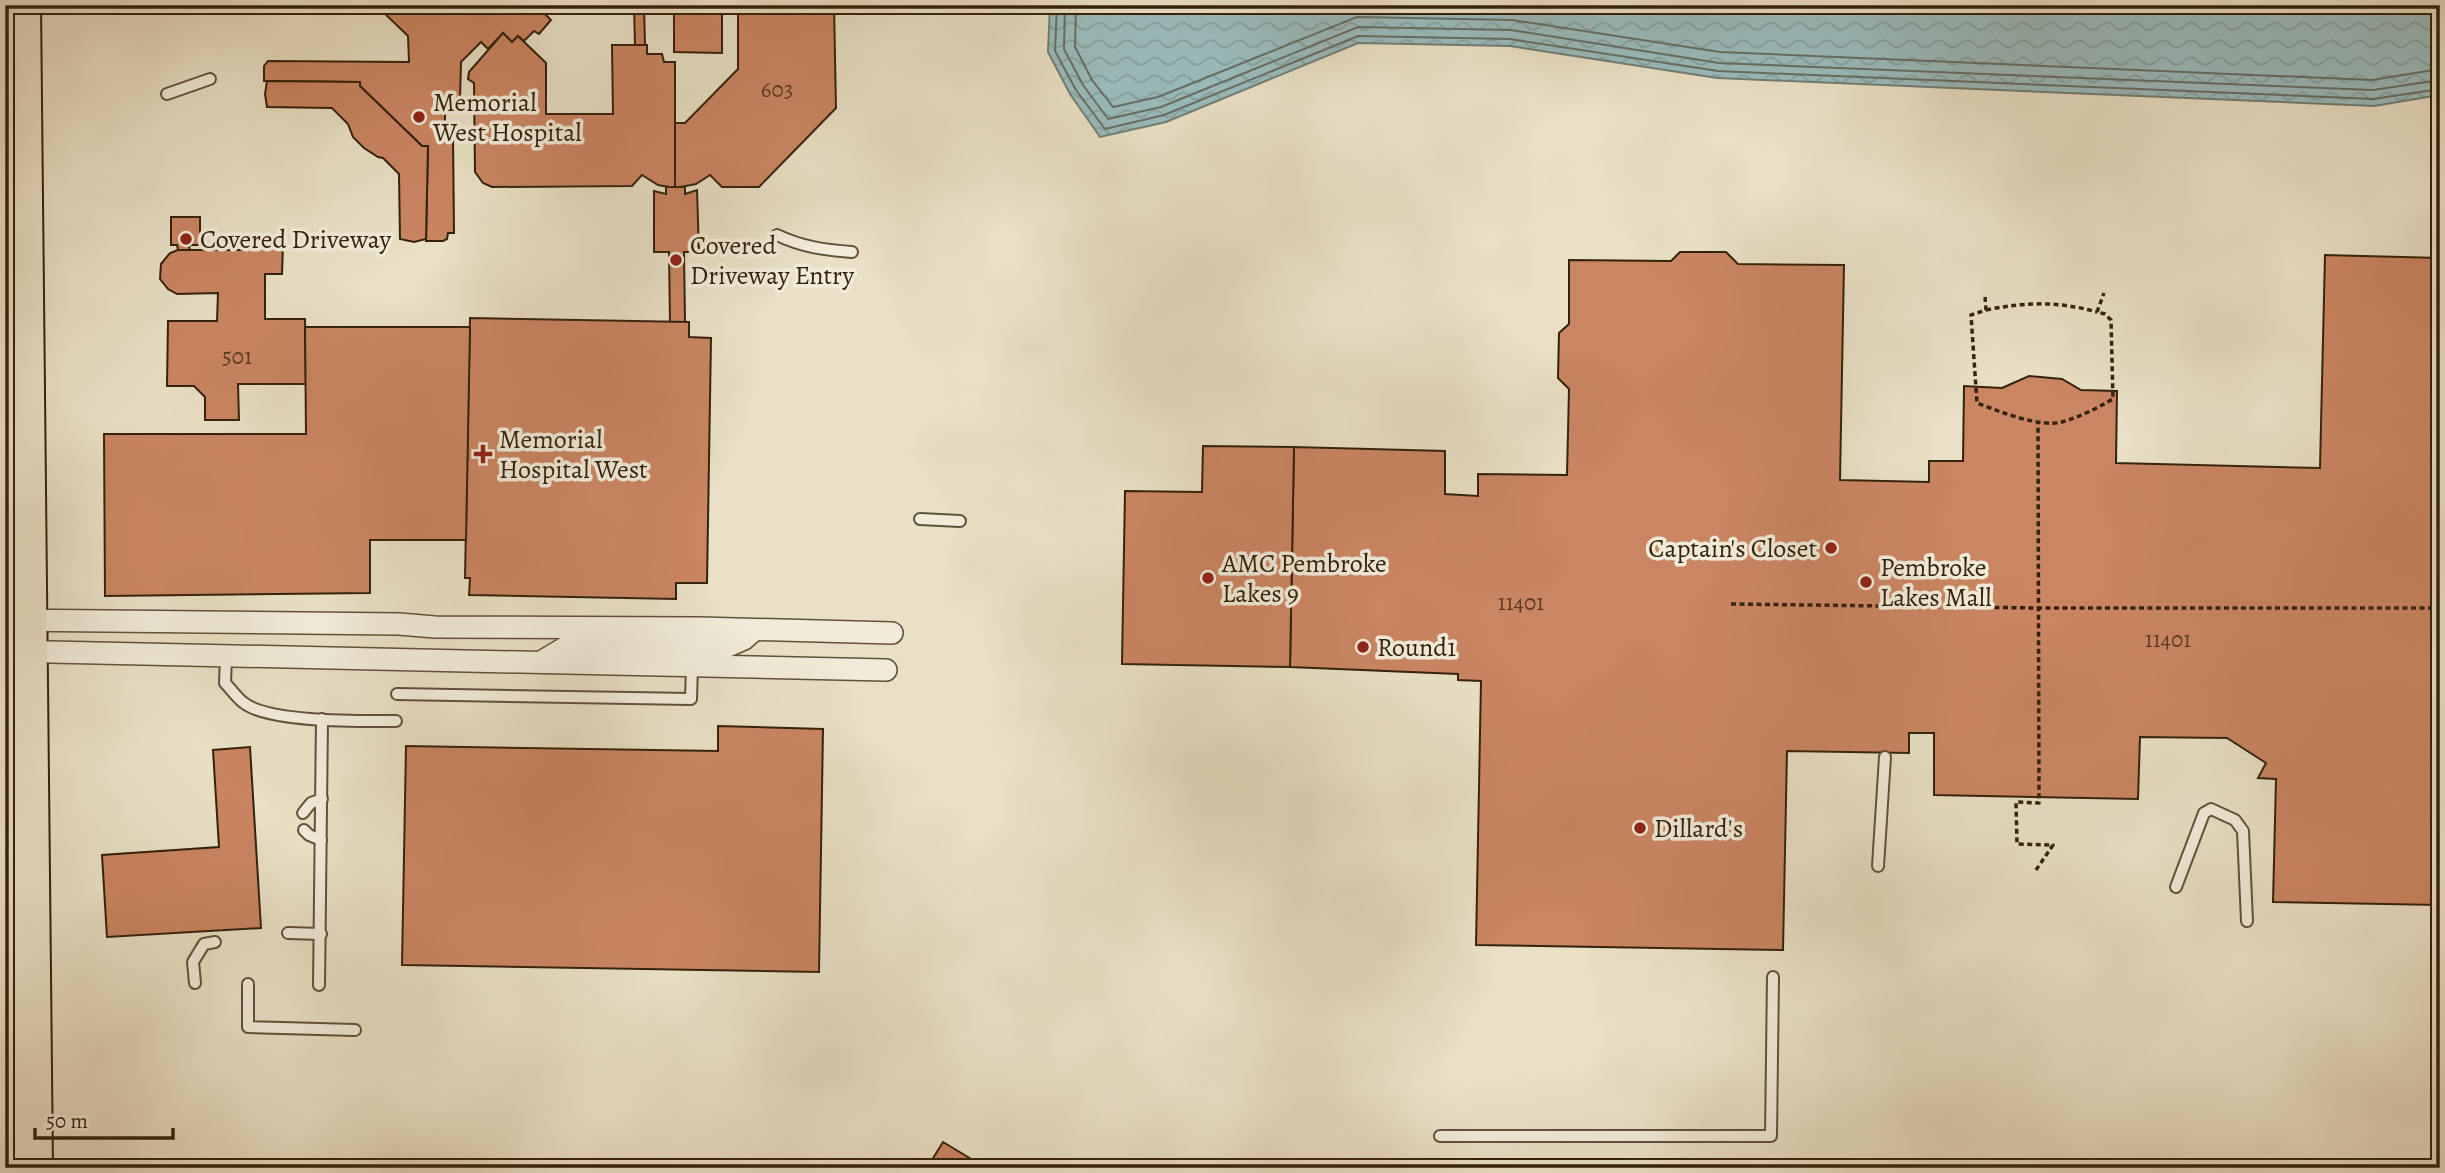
<svg xmlns="http://www.w3.org/2000/svg" width="2445" height="1173" viewBox="0 0 2445 1173" font-family="Alegreya,serif">
	<defs>
		<pattern id="water-waves" width="16" height="10" patternUnits="userSpaceOnUse" patternTransform="scale(1.75)"><rect width="16" height="10" fill="#9abbbc"/><path d="M0 5q4-4 8 0t8 0" fill="none" stroke="#85a0a0"/></pattern>
	</defs>
	<rect width="100%" height="100%" fill="#e9e0c5"/>
	<filter id="stains"><feTurbulence type="fractalNoise" baseFrequency=".00286" numOctaves="4"/><feColorMatrix values="0 0 0 0 .2 0 0 0 0 .09 0 0 0 0 .02 0 0 0 .5 -.17"/></filter>
	<radialGradient id="worn" r=".72"><stop offset=".6" stop-color="#630" stop-opacity="0"/><stop offset="1" stop-color="#630" stop-opacity=".3"/></radialGradient>
	<path fill="url(#water-waves)" stroke="#717e75" stroke-width="2" d="M1050,5h1390v90l-66,11 -657,-28 -207,-32 -152,-3 -192,79 -66,15 -30,-43 -22,-42z"/>
	<g fill="none" stroke-linecap="round" stroke-linejoin="round">
		<g stroke="#676e64" stroke-width="2">
			<path d="M1057,5l-2,46 21,39 29,39 59,-14 194,-79 152,3 208,32 655,28 67,-10"/>
			<path d="M1065,5l-1,44 19,36 25,34 53,-12 197,-80 153,3 208,33 654,27 67,-10"/>
			<path d="M1076,5l-1,42 17,33 21,27 45,-10 199,-80 155,3 208,32 652,28 68,-11"/>
		</g>
	</g>
	<g fill="#ca8562" stroke="#34220b" stroke-width="2">
		<path d="M379,5h166l-3,6 9,9 -12,14 -5,-3 -10,10 -6,-5 -6,6 -9,-9 -15,16 -7,-7 -20,20 -1,37h-15v37h8l1,97h-6l-1,6 -4,2h-17l2,-95h-6l-62,-60v-4l-96,-1v-15l4,-5 141,1 -1,-26 -25,-24z"/>
		<path d="M634,5h10l1,40h-10z"/>
		<path d="M674,5h48v48l-48,-1z"/>
		<path d="M738,5h96l2,103 -77,79h-37l-12,-12 -14,9 -21,4v-65h10l53,-54z"/>
		<path d="M503,33l9,9 6,-6 28,27v51h67l-1,-69h35v9h15l2,8h11v126l-17,-3 -16,-10 -10,11 -140,1 -9,-4 -8,-11 -1,-89 -6,-4 1,-7z"/>
		<path d="M267,81l93,1v4l62,60h6l-2,93 -12,3 -14,-3 -1,-65 -16,-16 -5,-1 -14,-9 -11,-11 -5,-13 -16,-16 -65,-1 -2,-13z"/>
		<path d="M666,187h19v7l12,-4 2,62h-15l1,70h-15l-1,-70h-15v-61l12,3z"/>
		<path d="M171,217h29v28h-11l1,5h-12l-1,-5h-6z"/>
		<path d="M257,244h26l-1,30h-17v45h40l1,65h-68l1,36h-34v-23l-11,-11h-27l1,-65h49l1,-28 -41,1 -9,-5 -8,-10 1,-15 9,-11 8,-3h79z"/>
		<path d="M1680,252h46l12,12 106,1 -4,215 89,2v-21h34l1,-75 38,2 27,-12 33,3 19,11 36,1 -1,72 204,5 5,-213 115,3v647l-167,-3 3,-123 -18,-1 8,-15 -39,-25 -87,-1 -2,62 -204,-4v-62h-25v20l-122,-2 -4,199 -307,-5 5,-264 -23,-1v-6l-168,-7 4,-220 151,4v43l33,2v-22l89,1 2,-86 -11,-11 1,-45 10,-9v-64l102,1z"/>
		<path d="M470,318l219,4v15l22,1 -4,245h-31v16l-207,-4 1,-17h-5z"/>
		<path d="M305,327h165l-4,213h-96v53l-265,3 -1,-162h202z"/>
		<path d="M1203,446l91,1 -4,220 -168,-3 3,-173 77,1z"/>
		<path d="M718,726l105,3 -4,243 -417,-7 4,-219 312,5z"/>
		<path d="M250,747l11,181 -154,9 -5,-82 117,-8 -6,-97z"/>
		<path d="M943,1142l43,26h-59z"/>
	</g>
	<g fill="none" stroke-linecap="round" stroke-linejoin="round">
		<defs>
			<g id="lane">
				<path d="M167,94l43,-15"/>
				<path d="M777,235c25,12 48,15 75,17"/>
				<path d="M920,519l40,2"/>
				<path d="M226,657l-1,26c6,6 12,15 19,20 26,20 118,18 152,18"/>
				<path d="M397,694l294,5 1,-33"/>
				<path d="M303,813l8,-10 11,-4"/>
				<path d="M304,830l5,5 12,5"/>
				<path d="M1878,866l7,-109"/>
				<path d="M2176,887l28,-74 7,-4 24,11 8,11 4,90"/>
				<path d="M288,933l33,1"/>
				<path d="M195,983l-2,-21 11,-18 11,-2"/>
				<path d="M248,984v43l107,3"/>
				<path d="M319,985l3,-266"/>
				<path d="M1440,1136h331l2,-159"/>
				<path d="M430,1168h17"/>
				<path d="M461,1168l9,-3 12,3"/>
			</g>
			<g id="street">
				<path d="M5,620l394,4 36,3 265,1 192,5"/>
				<path d="M5,651l881,19"/>
				<path d="M541,662l25,-15 17,-2 143,2 18,-8 10,-9"/>
			</g>
			<path id="highway" d="M21,5l12,1163"/>
		</defs>
		<use href="#lane" stroke="#61523a" stroke-width="14"/>
		<use href="#street" stroke="#61523a" stroke-width="24"/>
		<use href="#highway" stroke="#34220b" stroke-width="42"/>
		<g stroke="#34220b" stroke-width="3.5" stroke-dasharray="5 3.5" stroke-linecap="butt">
			<path d="M1985,297l1,13 -15,5 6,88c21,8 63,25 85,19 18,-5 35,-14 51,-23l-2,-79 -6,-6 -8,-2 7,-19"/>
			<path d="M1986,310c39,-8 72,-9 111,2"/>
			<path d="M1731,604l307,4h402"/>
			<path d="M2036,870l17,-25 -36,-1 -1,-42 23,1 -1,-382"/>
		</g>
		<use href="#lane" stroke="#f1ebd9" stroke-width="10"/>
		<use href="#street" stroke="#f1ebd9" stroke-width="21"/>
		<use href="#highway" stroke="#e9e0c5" stroke-width="38"/>
	</g>
	<g fill="#8f2418" stroke="#f1ebd9" stroke-width="2.5">
		<circle cx="419" cy="117" r="7"/>
		<circle cx="186" cy="239" r="7"/>
		<circle cx="676" cy="260" r="7"/>
		<path d="M479.5 443.5h7v7h7v7h-7v7h-7v-7h-7v-7h7z"/>
		<circle cx="1831" cy="548" r="7"/>
		<circle cx="1208" cy="578" r="7"/>
		<circle cx="1866" cy="582" r="7"/>
		<circle cx="1363" cy="647" r="7"/>
		<circle cx="1640" cy="828" r="7"/>
	</g>
	<g text-anchor="middle" stroke-width="7" stroke-linejoin="round" paint-order="stroke">
		<g font-size="23" fill="#5a3b21">
			<text x="777" y="97">603</text>
			<text x="237" y="364">501</text>
			<text x="1521" y="610">11401</text>
			<text x="2168" y="647">11401</text>
		</g>
		<g font-size="26" fill="#34220b" stroke="#f1ebd9" text-anchor="start">
			<text x="433" y="111">Memorial<tspan x="433" dy="30">West Hospital</tspan></text>
			<text x="200" y="248">Covered Driveway</text>
			<text x="690" y="254">Covered<tspan x="690" dy="30">Driveway Entry</tspan></text>
			<text x="499" y="448">Memorial<tspan x="499" dy="30">Hospital West</tspan></text>
			<text x="1817" y="557" text-anchor="end">Captain's Closet</text>
			<text x="1222" y="572">AMC Pembroke<tspan x="1222" dy="30">Lakes 9</tspan></text>
			<text x="1880" y="576">Pembroke<tspan x="1880" dy="30">Lakes Mall</tspan></text>
			<text x="1377" y="656">Round1</text>
			<text x="1654" y="837">Dillard's</text>
		</g>
	</g>
	<rect width="2445" height="1173" fill="none" stroke="#e9e0c5" stroke-width="28"/>
	<rect x="7" y="7" width="2431" height="1159" fill="none" stroke="#34220b" stroke-width="3.5"/>
	<rect x="14" y="14" width="2417" height="1145" fill="none" stroke="#34220b" stroke-width="2"/>
	<path d="M35 1128v10h138v-10" fill="none" stroke="#34220b" stroke-width="3.5"/>
	<text x="46" y="1128" font-size="21" fill="#34220b" stroke="#f1ebd9" stroke-width="5" paint-order="stroke">50 m</text>
	<rect width="100%" height="100%" filter="url(#stains)"/>
	<rect width="100%" height="100%" fill="url(#worn)"/>
</svg>
